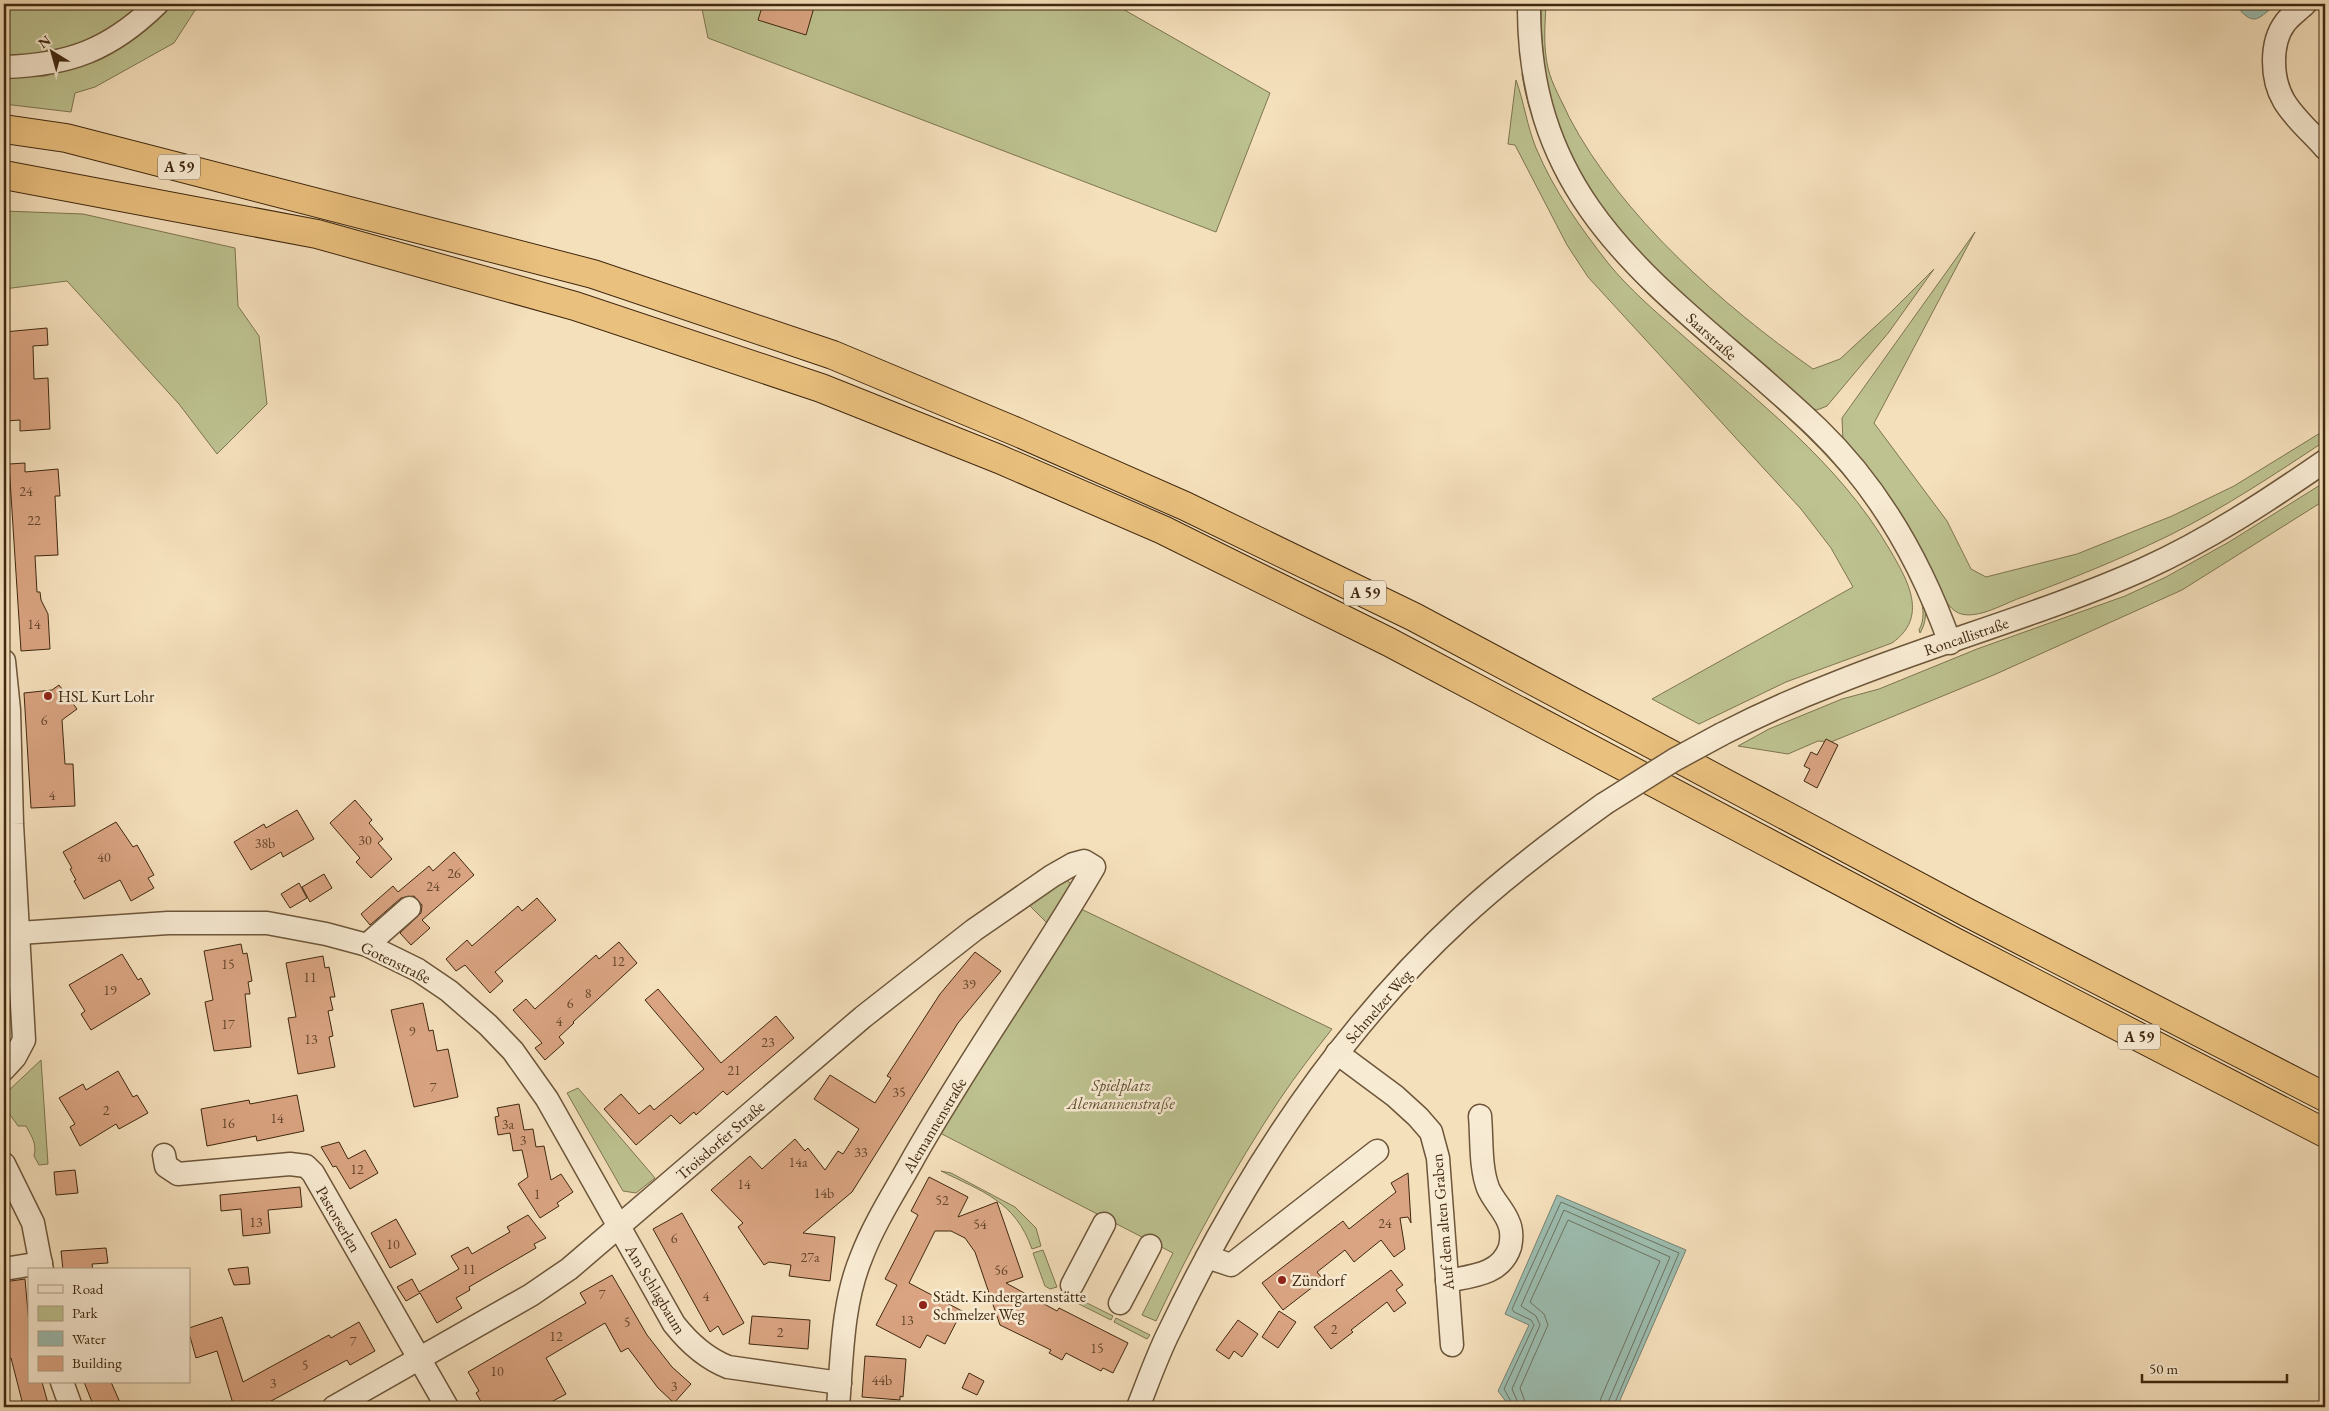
<svg xmlns="http://www.w3.org/2000/svg" width="2329" height="1411" viewBox="0 0 2329 1411" font-family="'EB Garamond',serif">
	<rect width="100%" height="100%" fill="#f5e0bc"/>
	<filter id="stains"><feTurbulence type="fractalNoise" baseFrequency=".004" numOctaves="4"/><feColorMatrix values="0 0 0 0 .2 0 0 0 0 .09 0 0 0 0 .02 0 0 0 .5 -.17"/></filter>
	<radialGradient id="worn" r=".72"><stop offset=".6" stop-color="#630" stop-opacity="0"/><stop offset="1" stop-color="#630" stop-opacity=".3"/></radialGradient>
	<g fill="#bdc290" stroke="#7e7550">
		<path d="M4,4h138l-30,25 -51,22 -57,6z"/>
		<path d="M167,4h32l-25,39 -79,44 -20,6 -4,19 -67,-8v-27l41,-1 34,-10z"/>
		<path d="M701,4h413l156,89 -54,139 -508,-194z"/>
		<path d="M1541,4h5c-1,22 -3,42 2,64 4,17 14,33 21,49 52,99 153,188 244,252l27,-10 51,-47 43,-43 -45,63 -62,74 -10,4 -6,-2c-91,-79 -208,-160 -251,-277 -15,-41 -19,-85 -19,-127z"/>
		<path d="M1522,74h2c16,66 42,124 85,175 97,117 232,178 302,320 9,20 22,43 9,64l-1,-3c11,-20 -3,-44 -12,-63 -52,-102 -142,-169 -226,-243 -30,-26 -58,-55 -84,-86 -34,-42 -68,-111 -75,-164z"/>
		<path d="M1516,80c8,22 11,46 20,68 18,43 44,79 72,115 21,26 48,49 73,71 76,67 157,127 209,216 18,31 39,67 2,93l-106,39 -87,42 -47,-25 201,-112 -22,-39 -30,-39 -213,-232 -21,-32 -52,-100 -7,-1z"/>
		<path d="M4,211l79,3 152,34 3,58 21,30 8,68 -50,50 -38,-50 -112,-123 -63,8z"/>
		<path d="M1975,232l-101,191 73,98 24,48 15,8 91,-23 95,-38 62,-30 91,-56v11c-50,33 -101,67 -155,94 -49,24 -99,44 -150,63 -17,6 -48,25 -65,13 -18,-13 -29,-53 -40,-73 -19,-35 -43,-69 -72,-97l-1,-23z"/>
		<path d="M2325,482v18l-143,90 -186,84 -165,68 -13,-1 -30,13 -50,-8 31,-17 73,-30 37,-10 98,-40 148,-53 41,-19 63,-35z"/>
		<path d="M1066,879l8,8 -24,39 -22,-22z"/>
		<path d="M1081,909l251,120c-18,23 -36,46 -52,70 -47,71 -88,145 -124,222l-14,-6 31,-62 -233,-120z"/>
		<path d="M41,1060l7,104 -9,1 -5,-9c3,-12 -2,-19 -8,-30h-8c-7,-11 -18,-20 -12,-33z"/>
		<path d="M578,1088l77,90 -19,15 -13,-2 -56,-98z"/>
		<path d="M941,1171l10,2 64,34 21,21 5,18 -9,3c-17,-48 -49,-57 -91,-78z"/>
		<path d="M1043,1250l14,37 -7,2 -5,-3 -12,-33z"/>
		<path d="M1077,1298l36,18 -2,4 -36,-18z"/>
		<path d="M1116,1318l34,17 -3,4 -33,-17z"/>
	</g>
	<g fill="#9cbdb0" stroke="#778170">
		<path d="M2234,4h42c-21,18 -22,22 -42,0z"/>
		<path d="M1557,1195l129,55 -69,157h-107l-12,-16 31,-66 -24,-11z"/>
	</g>
	<g fill="none" stroke-linecap="round" stroke-linejoin="round">
		<g stroke="#6e7260" stroke-width="1">
			<path d="M1514,1407l-10,-18 30,-64 -3,-5 -17,-8 -2,-3 49,-107 118,51 -66,154"/>
			<path d="M1520,1407l-8,-18 28,-64 -4,-9 -15,-10 43,-96 106,47 -64,150"/>
			<path d="M1527,1407l-7,-19 28,-63 -4,-11 -14,-12 38,-82 92,41 -59,137 -2,9"/>
		</g>
	</g>
	<g fill="#daa482" stroke="#40280f">
		<path d="M763,4h52l-9,31 -48,-15z"/>
		<path d="M47,328l1,17 -15,1 1,33 14,-1 2,51 -30,2v-11l-14,1 -2,-89z"/>
		<path d="M25,463v9l33,-3 2,27h-5l3,59 -23,1 2,36h3l1,8 7,14 2,35 -29,2 -12,-187z"/>
		<path d="M59,685l18,24 -15,11 3,44h8l2,42 -44,2 -7,-115 28,-3z"/>
		<path d="M1826,739l12,6 -21,43 -13,-7 6,-12 -6,-3 7,-14 6,3z"/>
		<path d="M355,800l17,20 -3,3 14,16 -5,4 14,16 -21,19 -15,-16 4,-4 -30,-35z"/>
		<path d="M297,810l17,29 -31,18 -2,-5 -30,18 -17,-28 30,-18 2,4z"/>
		<path d="M116,822l17,25 4,-2 17,30 -6,3 6,10 -23,13 -11,-21 -36,19 -10,-18 2,-1 -6,-11 2,-1 -9,-16z"/>
		<path d="M454,852l20,23 -52,45 8,8 -19,17 -11,-12 21,-20 1,-8 -8,-9 -13,2 -31,27 -9,-11 32,-28 5,6 31,-26 4,5z"/>
		<path d="M324,874l8,14 -22,14 -8,-15z"/>
		<path d="M299,883l8,15 -17,10 -9,-14z"/>
		<path d="M537,898l19,22 -61,52 8,9 -13,12 -25,-28 -9,6 -10,-12 21,-19 5,6 46,-40 4,5z"/>
		<path d="M619,942l18,21 -64,59 1,1 -15,14 5,6 -19,17 -10,-12 7,-5 -29,-33 13,-11 9,10 61,-54 3,4z"/>
		<path d="M241,944l2,10 4,-1 5,28 -4,1 2,12h-5l6,53 -37,4 -9,-49 8,-2 -9,-49z"/>
		<path d="M975,952l26,19 -43,52 -106,169 -49,41 32,4 -5,44 -41,-5 2,-11 -22,-3 -5,3 -26,-38 5,-4 -32,-33 39,-34 12,13 33,-30 10,12 3,-3 17,22 13,-19 5,3 16,-25 -45,-30 16,-24 45,28 16,-25 -4,-2 53,-82z"/>
		<path d="M122,954l16,26 3,-2 9,16 -59,36 -10,-16 4,-3 -16,-26z"/>
		<path d="M323,956l2,12 4,-1 6,30h-5l3,13 -5,1 5,25 -4,1 6,30 -37,7 -10,-56 8,-1 -10,-54z"/>
		<path d="M658,989l63,74 55,-47 18,22 -67,57 -4,-4 -27,24 -2,-3 -14,12 -9,-9 -35,30 -32,-36 17,-15 18,20 11,-9 4,5 50,-41 -59,-69z"/>
		<path d="M423,1003l6,28 4,-1 4,21 11,-2 10,48 -44,10 -23,-97z"/>
		<path d="M118,1071l15,26 4,-2 11,18 -29,16 -3,-5 -36,22 -10,-19 5,-3 -16,-26 24,-14 3,6z"/>
		<path d="M297,1095l7,36 -47,10 -1,-5 -49,10 -6,-37 48,-9 1,4z"/>
		<path d="M519,1104l5,26 9,-1 3,18 8,-1 7,34 10,-6 12,18 -16,11 2,3 -19,12 -22,-34 10,-7 -6,-27 -9,1 -3,-18 -12,2 -3,-18 4,-1 -2,-8z"/>
		<path d="M339,1142l9,17 17,-9 13,23 -28,16 -14,-23 -3,1 -12,-20z"/>
		<path d="M75,1170l3,23 -22,2 -2,-23z"/>
		<path d="M1408,1173l3,50 -3,-6 -8,1 5,31 -11,8 -13,-17 -27,22 -9,-12 -28,22 6,7 -40,31 -21,-27 81,-62 6,8 47,-37 -5,-9z"/>
		<path d="M929,1177l39,20 -10,20 39,-15 26,75 -17,6 51,28 2,-3 69,35 -15,30 -10,-5 -2,3 -35,-18 -4,7 -13,-7 2,-3 -51,-25 -25,-73 -10,-14 -14,-7h-16l-26,52 53,28 -17,33 -18,-9 -7,13 -44,-23 21,-40 -12,-6 33,-64 -7,-4z"/>
		<path d="M300,1187l2,20 -34,3 2,23 -27,3 -2,-27 -20,2 -1,-16z"/>
		<path d="M682,1213l62,110 -21,12 -5,-9 -8,6 -57,-103z"/>
		<path d="M528,1215l18,23 -12,6 2,4 -67,39 1,3 -14,8 6,10 -25,15 -17,-30 -14,8 -9,-14 15,-8 7,13 40,-23 -8,-13 17,-9 4,7 38,-22 -3,-5z"/>
		<path d="M396,1219l20,35 -26,14 -19,-35z"/>
		<path d="M106,1248l2,15 -16,1 1,6h-30l-2,-19z"/>
		<path d="M248,1267l2,17 -16,1 -6,-16z"/>
		<path d="M1391,1270l12,15 -7,5 10,13 -12,9 -7,-10 -36,28 2,2 -22,17 -17,-22z"/>
		<path d="M612,1275l35,60 25,32 19,17 -17,19 -16,-15 -30,-40 -7,4 -16,-29 -59,35 20,36 -24,13h-58l-8,-14 3,-2 -11,-19 118,-69 -6,-10z"/>
		<path d="M25,1279l4,45v58h13l7,25h-22l-4,-2 -12,-47 -4,1 -3,-77z"/>
		<path d="M1279,1311l17,11 -18,26 -16,-11z"/>
		<path d="M752,1316l58,4 -2,29 -59,-5z"/>
		<path d="M222,1317l21,65 86,-47 2,3 28,-16 16,29 -25,14 -3,-5 -87,47h-26l-17,-56 -21,7 -7,-25v-5z"/>
		<path d="M1238,1320l20,14 -16,23 -8,-6 -5,8 -13,-9z"/>
		<path d="M865,1356l41,3 -3,38 -3,-1v4l-38,-3z"/>
		<path d="M969,1373l15,8 -7,14 -15,-7z"/>
		<path d="M84,1382h27l11,25h-28z"/>
	</g>
	<g fill="none" stroke-linecap="round" stroke-linejoin="round">
		<defs>
			<g id="minor">
				<path d="M1529,4c-2,218 152,293 289,425 62,60 103,133 132,214"/>
				<path d="M2305,4c-6,6 -15,12 -20,19 -15,20 -14,56 -1,78 10,17 28,32 41,47"/>
				<path d="M4,67c65,-2 106,-17 153,-63"/>
				<path d="M4,661l5,49 3,114 12,216 -9,17 -11,12"/>
				<path d="M1722,734c37,-19 75,-36 114,-51 101,-41 207,-69 308,-114 64,-29 123,-68 181,-108"/>
				<path d="M19,933l149,-10h99l59,11 41,11 51,25 31,21 39,34 25,26 34,48 127,225c15,19 31,34 54,43l112,16"/>
				<path d="M367,945l42,-37"/>
				<path d="M1337,1053l58,43 23,21 13,15 7,26 14,187"/>
				<path d="M164,1155l2,11 12,8 112,-10 16,2 7,7 134,234"/>
				<path d="M4,1164l29,59 9,47"/>
				<path d="M1207,1257l24,8 146,-114"/>
				<path d="M4,1269l37,-6"/>
				<path d="M1447,1281c24,-5 54,-6 63,-34 2,-9 2,-18 -2,-26 -5,-12 -15,-21 -20,-33 -8,-21 -6,-49 -8,-72"/>
				<path d="M1072,1285l32,-61"/>
				<path d="M1120,1303l30,-57"/>
				<path d="M62,1382l9,25"/>
				<path d="M334,1407l197,-112 38,-26 294,-252 111,-87 78,-54 21,-12 11,-3 10,6c-57,98 -124,191 -180,290 -18,33 -40,66 -53,101 -19,46 -19,100 -23,149"/>
				<path d="M1138,1407c10,-25 19,-51 31,-75 73,-153 167,-299 292,-414 45,-42 93,-78 143,-114"/>
			</g>
			<g id="highway">
				<path d="M4,129l62,9 527,136 240,81 184,77 168,74 229,111 554,296 357,184"/>
				<path d="M4,175l313,59 258,72 246,82 178,71 164,71 226,112 564,299 372,192"/>
			</g>
		</defs>
		<use href="#minor" stroke="#6d563a" stroke-width="25"/>
		<use href="#highway" stroke="#40280f" stroke-width="30"/>
		<use href="#minor" stroke="#f8ebd3" stroke-width="22"/>
		<use href="#highway" stroke="#eac07e" stroke-width="28"/>
		<defs>
			<path id="minor-bridge" d="M1604,804l70,-44 48,-26"/>
		</defs>
		<use href="#minor-bridge" stroke="#6d563a" stroke-width="25" stroke-linecap="butt"/>
		<use href="#minor-bridge" stroke="#f8ebd3" stroke-width="22"/>
	</g>
	<g fill="#8f2418" stroke="#f8ebd3" stroke-width="2">
		<circle cx="48" cy="696" r="5"/>
		<circle cx="1282" cy="1280" r="5"/>
		<circle cx="923" cy="1305" r="5"/>
	</g>
	<g text-anchor="middle" stroke-width="5" stroke-linejoin="round" paint-order="stroke">
		<g font-size="14" fill="#66472c">
			<text x="26" y="496">24</text>
			<text x="34" y="525">22</text>
			<text x="34" y="629">14</text>
			<text x="44" y="725">6</text>
			<text x="52" y="800">4</text>
			<text x="365" y="845">30</text>
			<text x="265" y="848">38b</text>
			<text x="104" y="862">40</text>
			<text x="454" y="878">26</text>
			<text x="433" y="891">24</text>
			<text x="618" y="966">12</text>
			<text x="228" y="969">15</text>
			<text x="310" y="982">11</text>
			<text x="969" y="989">39</text>
			<text x="110" y="995">19</text>
			<text x="588" y="998">8</text>
			<text x="570" y="1008">6</text>
			<text x="559" y="1026">4</text>
			<text x="228" y="1029">17</text>
			<text x="412" y="1036">9</text>
			<text x="311" y="1044">13</text>
			<text x="768" y="1047">23</text>
			<text x="734" y="1075">21</text>
			<text x="433" y="1092">7</text>
			<text x="899" y="1097">35</text>
			<text x="106" y="1115">2</text>
			<text x="277" y="1123">14</text>
			<text x="228" y="1128">16</text>
			<text x="508" y="1129">3a</text>
			<text x="523" y="1145">3</text>
			<text x="861" y="1157">33</text>
			<text x="798" y="1167">14a</text>
			<text x="357" y="1174">12</text>
			<text x="744" y="1189">14</text>
			<text x="824" y="1198">14b</text>
			<text x="537" y="1199">1</text>
			<text x="942" y="1205">52</text>
			<text x="256" y="1227">13</text>
			<text x="1385" y="1228">24</text>
			<text x="980" y="1229">54</text>
			<text x="674" y="1243">6</text>
			<text x="393" y="1249">10</text>
			<text x="810" y="1262">27a</text>
			<text x="469" y="1274">11</text>
			<text x="1001" y="1275">56</text>
			<text x="602" y="1299">7</text>
			<text x="706" y="1301">4</text>
			<text x="907" y="1325">13</text>
			<text x="627" y="1327">5</text>
			<text x="1334" y="1334">2</text>
			<text x="780" y="1337">2</text>
			<text x="556" y="1341">12</text>
			<text x="353" y="1346">7</text>
			<text x="1097" y="1353">15</text>
			<text x="305" y="1370">5</text>
			<text x="497" y="1376">10</text>
			<text x="882" y="1385">44b</text>
			<text x="273" y="1388">3</text>
			<text x="674" y="1391">3</text>
		</g>
		<g fill="#f8ebd3" stroke="#77624a" stroke-width="1">
			<rect x="158" y="154.5" width="42" height="25" rx="4"/>
			<rect x="1344" y="580.5" width="42" height="25" rx="4"/>
			<rect x="2118" y="1024.5" width="42" height="25" rx="4"/>
		</g>
		<g font-size="15" font-weight="bold" fill="#40280f">
			<text x="179" y="172">A 59</text>
			<text x="1365" y="598">A 59</text>
			<text x="2139" y="1042">A 59</text>
		</g>
		<g font-size="16" fill="#40280f" stroke="#f8ebd3">
			<text transform="translate(1712 336) rotate(42)" y="6">Saarstraße</text>
			<text transform="translate(1966 636) rotate(-19)" y="6">Roncallistraße</text>
			<text transform="translate(396 962) rotate(26)" y="6">Gotenstraße</text>
			<text transform="translate(1378 1006) rotate(-49)" y="6">Schmelzer Weg</text>
			<text transform="translate(934 1125) rotate(-59)" y="6">Alemannenstraße</text>
			<text transform="translate(720 1140) rotate(-41)" y="6">Troisdorfer Straße</text>
			<text transform="translate(339 1219) rotate(60)" y="6">Pastorserlen</text>
			<text transform="translate(1442 1222) rotate(-95)" y="6">Auf dem alten Graben</text>
			<text transform="translate(656 1289) rotate(59)" y="6">Am Schlagbaum</text>
		</g>
		<g font-size="16" fill="#40280f" stroke="#f8ebd3" text-anchor="start">
			<text x="58" y="702">HSL Kurt Lohr</text>
			<text x="1292" y="1286">Zündorf</text>
			<text x="933" y="1302">Städt. Kindergartenstätte<tspan x="933" dy="18">Schmelzer Weg</tspan></text>
		</g>
		<g font-size="16" font-style="italic" fill="#5f4e2f" stroke="#f8ebd3">
			<text x="1121" y="1091">Spielplatz<tspan x="1121" dy="18">Alemannenstraße</tspan></text>
		</g>
	</g>
	<rect width="2329" height="1411" fill="none" stroke="#f5e0bc" stroke-width="20"/>
	<rect x="5" y="5" width="2319" height="1401" fill="none" stroke="#40280f" stroke-width="2.5"/>
	<rect x="10" y="10" width="2309" height="1391" fill="none" stroke="#40280f"/>
	<rect x="28" y="1268" width="162" height="115" fill="#f8ebd3" stroke="#ae9d85"/>
	<rect x="38" y="1285" width="25" height="8" fill="#f8ebd3" stroke="#ae9d85"/>
	<text x="72" y="1294" font-size="15" fill="#40280f">Road</text>
	<rect x="38" y="1306" width="25" height="15" fill="#bdc290" stroke="#ae9d85"/>
	<text x="72" y="1318" font-size="15" fill="#40280f">Park</text>
	<rect x="38" y="1331" width="25" height="15" fill="#9cbdb0" stroke="#ae9d85"/>
	<text x="72" y="1344" font-size="15" fill="#40280f">Water</text>
	<rect x="38" y="1356" width="25" height="15" fill="#daa482" stroke="#ae9d85"/>
	<text x="72" y="1368" font-size="15" fill="#40280f">Building</text>
	<g transform="translate(52 52) rotate(323)" stroke="#f8ebd3" stroke-width="4" paint-order="stroke">
	<path d="M0-4L9 19L0 12L-9 19Z" fill="#40280f"/>
	<text y="-8" font-size="14" font-weight="bold" text-anchor="middle" fill="#40280f">N</text>
	</g>
	<path d="M2142 1374v8h145v-8" fill="none" stroke="#40280f" stroke-width="2.5"/>
	<text x="2149" y="1374" font-size="15" fill="#40280f" stroke="#f8ebd3" stroke-width="4" paint-order="stroke">50 m</text>
	<rect width="100%" height="100%" filter="url(#stains)"/>
	<rect width="100%" height="100%" fill="url(#worn)"/>
</svg>
